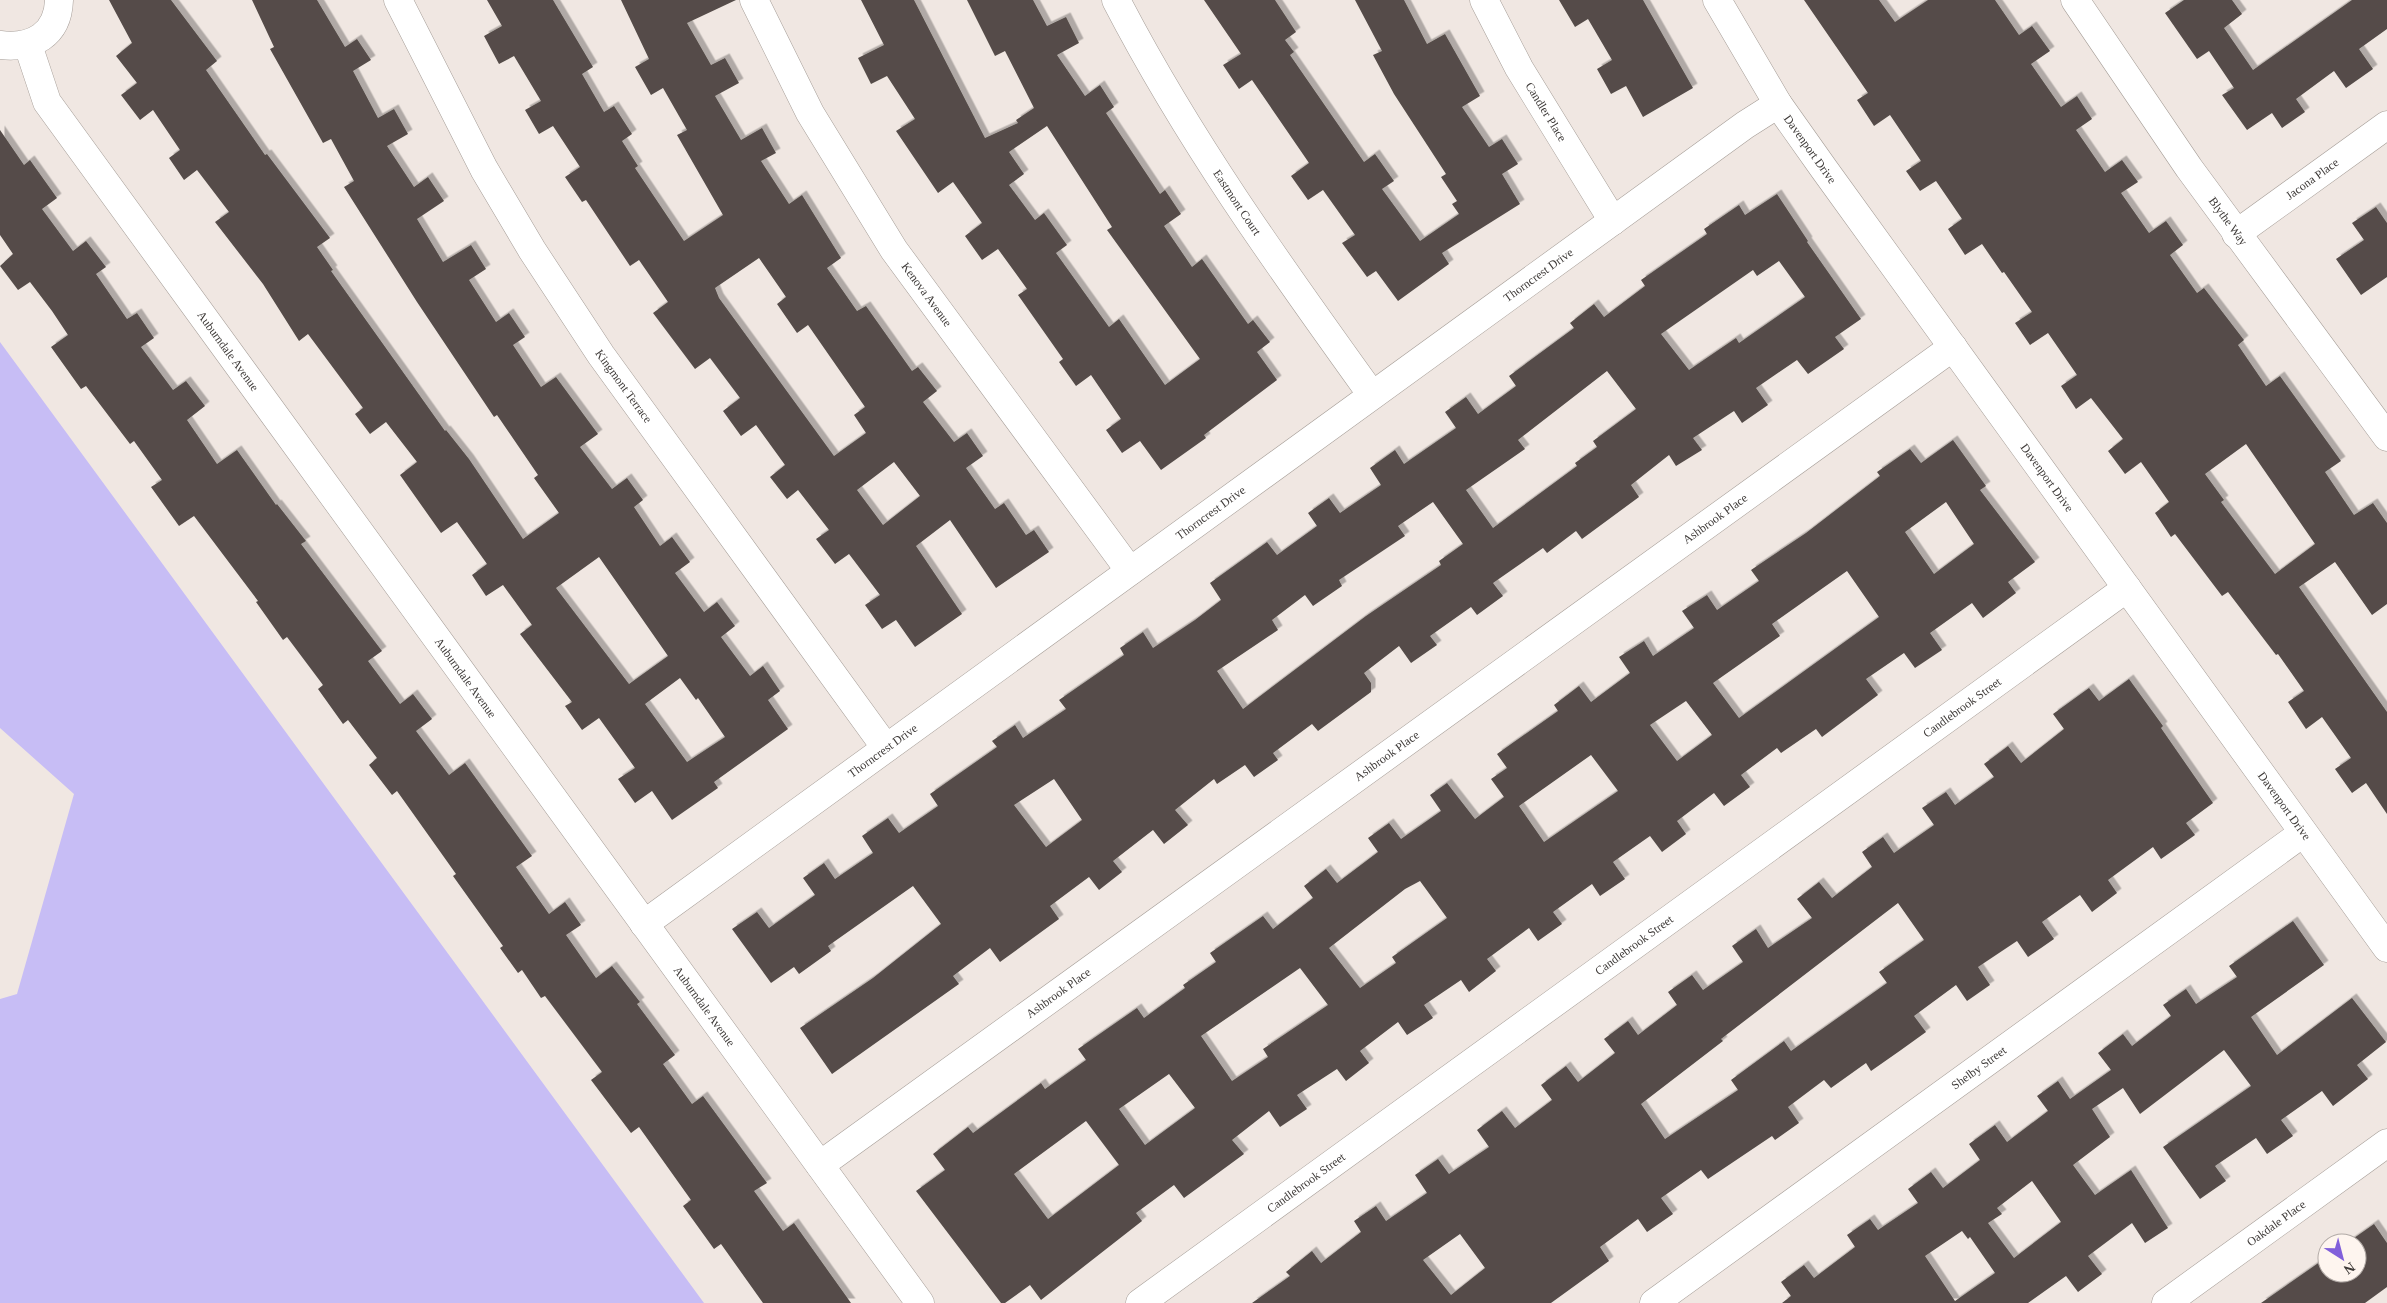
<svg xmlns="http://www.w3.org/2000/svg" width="2387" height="1303" viewBox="0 0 2387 1303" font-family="Georgia,serif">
	<defs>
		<filter id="shadow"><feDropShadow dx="4.5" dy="-4.5" stdDeviation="0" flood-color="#0004"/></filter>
	</defs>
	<rect width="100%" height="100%" fill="#f0e7e2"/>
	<path fill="#c7bdf5" d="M0,342l704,961h-704v-304l17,-5 57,-200 -74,-66z"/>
	<g fill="#544c48" fill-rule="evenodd" filter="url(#shadow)">
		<path d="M109,0h62l46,61 -11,9 59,85 2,-1 63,84 -13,9 16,23 -2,1 114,160 1,-1 23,29 54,80 36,-26 -25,-35 4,-3 -41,-60 -3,2 -77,-115 -73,-115 10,-6 -23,-42 -8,4 -53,-94 4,-2 -22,-47h65l28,47 12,-8 14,21 -18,11 25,47 16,-9 14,25 -21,12 27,41 14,-10 16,24 -27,18 26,43 28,-17 15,24 -17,11 27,42 13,-9 16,24 -12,8 28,42 15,-10 42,57 -18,13 32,42 15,-11 16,22 -9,7 26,39 12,-9 18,25 -15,11 29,39 13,-10 18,24 -14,11 29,39 13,-10 17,25 -12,9 20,29 -74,53 4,6 -46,32 -20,-29 -17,12 -17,-24 17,-11 -36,-50 -17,12 -17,-24 7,-4 -52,-68 12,-9 -29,-40 -17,11 -14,-21 15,-11 -30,-42 -16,11 -41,-58 17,-13 -31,-40 -16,12 -15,-20 8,-6 -55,-74 -9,7 -36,-57 -48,-62 14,-10 -32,-42 -13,10 -15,-22 11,-8 -27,-40 -13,10 -19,-25 16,-12 -21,-27 16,-13zM599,557l69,99 -39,28 -73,-96zM680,678l16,22 2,-2 27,39 -38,25 -42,-58z"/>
		<path d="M487,0h66l40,67 -11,7 22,38 10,-6 18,28 -10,7 16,25 -3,2 49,73 39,-26 -46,-80 10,-5 -24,-42 -12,7 -16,-28 14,-8 -28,-59h115l-49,23 24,42 14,-7 14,25 -24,13 26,44 21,-12 14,25 -15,8 28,43 13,-9 39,63 -14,10 30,43 9,-5 46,65 6,-4 19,24 -14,11 31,40 13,-9 16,23 -17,12 29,41 9,-6 22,32 8,-5 15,22 -53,36 -46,-68 -34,26 46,68 -47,33 -19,-27 -14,9 -17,-24 15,-10 -31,-41 -14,10 -19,-25 13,-9 -31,-40 -11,9 -17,-22 15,-12 -29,-40 -15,11 -18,-25 17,-13 -30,-40 -15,11 -42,-56 15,-11 -29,-42 -9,6 -44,-66 -4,2 -17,-25 15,-10 -27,-41 -14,8 -14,-24 16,-9 -27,-45 -15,8 -15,-28 18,-10zM759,258l27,39 -9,7 20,29 11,-8 57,82 -11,8 12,18 -32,23 -115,-158 -4,-10zM894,462l26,34 -37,29 -26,-35z"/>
		<path d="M861,0h53l71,138 33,-15 -2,-3 18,-12 -29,-57 -10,5 -28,-56h66l14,26 19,-9 13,26 -22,12 28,41 15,-11 14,22 -8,6 54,81 5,-4 16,24 -17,12 28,41 10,-8 46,65 5,-4 17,22 -13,10 20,28 -73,55 2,3 -45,32 -21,-29 -18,12 -16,-23 15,-11 -30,-44 -15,11 -17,-24 4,-3 -45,-64 9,-6 -29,-40 -16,11 -17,-24 17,-13 -29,-41 -15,11 -42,-62 19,-12 -28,-43 -16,8 -13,-26 26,-13zM1047,126l65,101 -5,3 93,129 -35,26 -46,-66 -10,8 -53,-74 11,-8 -23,-32 -9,7 -26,-35 15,-11 -15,-22z"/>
		<path d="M1204,0h71l21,32 -11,8 9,12 -4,3 74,107 11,-8 19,27 -12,8 38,52 39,-27 -7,-10 5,-3 -16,-24 5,-3 -52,-80 -21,-39 9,-4 -27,-51h49l23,44 18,-10 35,62 -18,11 27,40 13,-8 16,25 -16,10 18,30 -78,49 7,11 -51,37 -22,-30 -9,6 -25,-34 13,-8 -32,-45 -15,10 -17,-24 18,-13 -57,-83 -13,9 -16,-24 18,-11z"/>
		<path d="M1559,0h84l50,88 -50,29 -17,-31 -15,8 -14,-25 15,-9 -24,-41 -13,8z"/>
		<path d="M1804,0h75l16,22 33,-22h67l24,35 13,-9 18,25 -19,13 30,43 16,-11 15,23 -16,11 29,42 17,-12 16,22 -17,11 28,40 17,-12 17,24 -13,10 27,38 7,-5 40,52 -6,5 28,41 14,-10 61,85 -16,11 29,43 19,-12 14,20v81l-15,11 -37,-53 -36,25 88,125v102l-21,-31 -14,10 -17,-24 16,-11 -29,-41 -16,12 -18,-27 16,-11 -26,-37 -2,1 -48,-63 -6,4 -47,-62 -4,3 -16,-24 14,-11 -28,-40 -16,12 -17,-23 15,-12 -32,-41 -15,11 -15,-23 16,-11 -29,-42 -18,12 -15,-22 17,-11 -28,-40 -2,1 -20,-29 -17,11 -17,-26 14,-10 -26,-38 -16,10 -14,-20 15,-10 -31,-46 -16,11 -17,-26 11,-7zM2246,444l69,100 -40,30 -54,-72 3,-2 -19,-26z"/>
		<path d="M2184,0h48l10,14 -18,14 29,42 99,-70h35v29l-28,20 14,20 -27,19 -12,-17 -38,28 9,13 -23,16 -10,-15 -25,17 -25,-35 12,-7 -25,-37 -12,8 -32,-46z"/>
		<path d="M0,130l24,35 6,-5 27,38 -15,11 31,42 13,-10 20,26 -10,7 31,45 10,-6 17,25 -13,9 32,43 13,-9 19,25 -18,14 30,44 20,-14 39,55 1,-1 29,37 -5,3 81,107 -14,10 32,43 13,-10 19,25 -16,12 33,44 16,-12 67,93 -16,11 33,47 16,-12 16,23 -15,10 30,43 16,-12 28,36 -3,2 38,51 -12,9 29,40 11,-8 64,87 -13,8 29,40 11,-8 57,80h-88l-42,-59 -7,5 -31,-43 8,-6 -52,-73 -8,6 -40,-53 11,-8 -57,-76 -4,2 -19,-28 -4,3 -18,-25 3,-2 -50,-70 3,-2 -59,-83 -5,4 -23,-30 8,-7 -29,-38 -5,4 -25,-35 5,-4 -36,-48 -4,3 -27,-38 2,-1 -64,-85 -15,10 -28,-39 11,-7 -28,-39 -4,3 -44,-58 -5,3 -30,-42 17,-12 -16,-24 -22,-29 -12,8 -18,-24 13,-12 -13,-19z"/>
		<path d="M1777,194l31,47 -1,1 54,77 -26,18 9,12 -36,25 -11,-14 -41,28 12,17 -26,18 -8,-12 -41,27 9,12 -26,16 -7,-11 -38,30 8,12 -57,42 -6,-8 -29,22 -4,-5 -50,35 10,13 -26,19 -6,-8 -41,29 7,9 -26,18 -12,-17 -35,27 7,10v9l-53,39 -6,-7 -39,29 5,7 -24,17 -9,-12 -28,19 -3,-5 -39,31 13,15 -24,19 -11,-14 -40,31 9,11 -23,18 -10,-13 -39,29 9,13 -59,43 -10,-14 -37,28 6,8 -127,90 -32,-46 73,-50 68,-54 -28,-38 -85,60 3,5 -32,23 -5,-7 -23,16 -39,-54 25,-17 12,16 46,-33 -12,-17 21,-15 11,16 38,-26 -11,-17 26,-18 11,15 39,-27 -8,-12 67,-47 -5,-6 23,-16 8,13 43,-29 -7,-9 65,-45 -4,-7 23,-16 10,16 42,-28 26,-20 -11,-17 57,-41 10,13 40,-29 -9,-13 21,-15 11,15 41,-28 -11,-17 25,-18 9,14 52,-36 -11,-16 21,-15 12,17 38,-28 -7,-10 65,-48 -4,-5 24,-19 10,13 41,-31 -4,-6 66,-46 -3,-5 35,-24 6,10zM1779,261l26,36 -66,46 -3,-5 -47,32 -28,-36 92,-64 4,6zM1607,371l29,38 -43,32 4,6 -22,16 2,3 -84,62 -27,-38 59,-41 -7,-9zM1433,502l30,42 -24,17 2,4 -75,51 -123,93 -26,-38 61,-41 -6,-10 33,-25 8,11 29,-20 -3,-6 66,-44 -7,-10zM1054,779l28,41 -36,27 -32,-42z"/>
		<path d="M2376,207l11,16v54l-26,18 -25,-36 28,-19 -12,-17z"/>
		<path d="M1953,440l33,46 -6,4 55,72 -27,20 8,11 -33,25 -11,-15 -42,30 12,17 -27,18 -11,-15 -38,26 12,16 -56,42 -6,-8 -35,24 -4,-5 -36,27 9,12 -26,19 -10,-13 -37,28 9,13 -24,18 -12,-16 -37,26 12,17 -25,17 -8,-12 -39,28 9,12 -24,17 -9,-13 -42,31 9,12 -27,21 -8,-12 -37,25 9,13 -26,17 -9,-13 -38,29 9,12 -23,18 -9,-12 -40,26 10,14 -27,18 -11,-16 -37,29 12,14 -60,44 -10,-13 -38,28 6,8 -101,79 -11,-15 -25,18h-4l-85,-112 29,-21 -12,-16 35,-27 5,6 68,-50 4,6 41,-29 -8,-11 59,-41 7,10 41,-30 -2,-3 33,-23 -6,-9 53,-37 10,13 40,-31 -9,-12 22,-17 11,14 41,-31 -10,-14 21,-15 12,16 40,-28 -11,-16 17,-12 28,36 29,-22 -13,-18 16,-11 -10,-14 61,-43 -4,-6 25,-19 12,16 39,-29 -11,-16 25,-16 9,15 41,-28 -12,-17 25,-16 10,15 42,-29 -8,-11 55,-37 74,-57 -3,-4 33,-23 11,14zM1946,502l28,42 -40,30 -29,-42zM1847,571l32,46 -140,101 -26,-35 67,-47 -8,-12zM1686,701l26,34 -35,26 -27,-36zM1591,755l27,36 -74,51 -25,-36zM1420,881l27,37 -55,39 4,6 -36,25 -31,-40 76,-59zM1300,968l28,37 -65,44 5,8 -36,24 -31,-45zM1169,1074l26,34 -50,37 -26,-36zM1086,1121l33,44 -71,54 -34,-45z"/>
		<path d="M2129,679l34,47 -2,2 52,75 -27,20 9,12 -34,24 -8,-12 -45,33 9,13 -25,19 -12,-17 -38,27 12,17 -26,18 -11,-16 -39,26 12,18 -23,16 -11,-16 -42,31 12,16 -25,18 -30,21 -5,-8 -35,25 -7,-8 -36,27 11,16 -24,17 -3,-4 -64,43 -7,-9 -40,28 12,16 -26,18 -9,-13 -38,28 9,14 -58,42h-299l38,-27 -4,-4 26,-21 9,12 40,-31 -7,-11 22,-15 10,15 41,-28 -12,-18 23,-16 11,15 40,-27 -12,-17 25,-19 13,17 37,-28 -11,-15 25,-19 12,16 37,-29 -11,-14 24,-18 10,14 39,-30 -9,-13 24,-17 11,15 40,-28 -11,-16 24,-17 12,19 44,-30 -15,-19 22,-17 13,16 40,-31 -10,-15 21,-15 11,16 40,-28 -12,-17 24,-16 9,13 39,-28 -10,-13 24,-18 13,17 43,-34 -11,-15 36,-26 10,13zM1898,903l26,37 -45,32 8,11 -96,68 -7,-10 -53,39 7,10 -73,49 -24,-35 82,-63 -2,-2zM1460,1234l25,34 -34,27 -28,-35z"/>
		<path d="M2293,921l31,44 -73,52 26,38 75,-57 34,44 -29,23 11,14 -35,27 -11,-15 -41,29 12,16 -26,18 -11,-16 -41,28 11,15 -26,18 -37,-52 88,-61 -27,-36 -84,64 -17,-26 -31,21 18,28 -37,28 22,30 36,-25 37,58 -23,15 -13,-20 -44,33 14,18 -24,18 -12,-16 -38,27h-246l9,-7 -10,-14 23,-17 10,13 41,-31 -8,-12 23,-16 8,11 40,-27 -10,-14 23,-17 12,16 37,-28 -11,-16 26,-19 12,17 41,-31 -11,-15 21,-15 12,18 41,-29 -13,-17 25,-19 9,12 39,-30 -8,-11 23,-16 10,15 41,-27 -8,-11zM2032,1181l29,41 -47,36 -26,-35 14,-9 -5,-6zM1962,1231l6,8 2,-2 25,36 -40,28 -30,-45z"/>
		<path d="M2374,1224l13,19v44l-22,16h-104l66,-46v16h30v-30h-10z"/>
	</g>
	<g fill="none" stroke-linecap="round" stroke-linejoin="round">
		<defs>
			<g id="minor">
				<path id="s1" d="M398,0l86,169 48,81 69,105 285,393"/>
				<path id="s2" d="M754,0l56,113 84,137 236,321"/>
				<path id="s3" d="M1116,0c73,141 164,267 256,395"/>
				<path id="s4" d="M1484,0l35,68 94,153"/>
				<path id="s5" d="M1717,0l61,104 46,65 563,779"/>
				<path id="s6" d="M2075,0l114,168 198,269"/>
				<path d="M0,45c32,4 58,-10 59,-45"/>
				<path id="s7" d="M28,45l19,57 873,1201"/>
				<path id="s8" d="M2236,234l151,-109"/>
				<path id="s9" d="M644,924l1101,-799 33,-21"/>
				<path id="s10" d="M820,1165l1133,-818"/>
				<path id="s11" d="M1140,1303l987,-715"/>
				<path id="s12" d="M1654,1303l649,-470"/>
				<path id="s13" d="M2166,1303l221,-160"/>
			</g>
		</defs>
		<use href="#minor" stroke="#a59d97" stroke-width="29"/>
		<use href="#minor" stroke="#fff" stroke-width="28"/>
	</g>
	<g text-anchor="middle" stroke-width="5" stroke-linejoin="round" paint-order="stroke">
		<g font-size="12" fill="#3e3a38" stroke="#fef5ef">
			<text dy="4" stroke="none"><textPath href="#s4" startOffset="128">Candler Place</textPath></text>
			<text dy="4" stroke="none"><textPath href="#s5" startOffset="176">Davenport Drive</textPath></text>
			<text dy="4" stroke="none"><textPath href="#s8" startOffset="94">Jacona Place</textPath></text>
			<text dy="4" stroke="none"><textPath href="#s3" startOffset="236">Eastmont Court</textPath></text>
			<text dy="4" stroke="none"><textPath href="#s6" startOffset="269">Blythe Way</textPath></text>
			<text dy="4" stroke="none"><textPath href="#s9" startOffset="1105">Thorncrest Drive</textPath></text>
			<text dy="4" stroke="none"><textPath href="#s2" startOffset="342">Kenova Avenue</textPath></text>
			<text dy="4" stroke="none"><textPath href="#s7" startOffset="368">Auburndale Avenue</textPath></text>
			<text dy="4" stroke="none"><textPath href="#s1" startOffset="448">Kingmont Terrace</textPath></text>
			<text dy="4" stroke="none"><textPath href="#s5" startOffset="581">Davenport Drive</textPath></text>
			<text dy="4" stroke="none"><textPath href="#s9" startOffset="700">Thorncrest Drive</textPath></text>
			<text dy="4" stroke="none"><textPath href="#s10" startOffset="1104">Ashbrook Place</textPath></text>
			<text dy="4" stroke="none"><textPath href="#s7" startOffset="772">Auburndale Avenue</textPath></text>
			<text dy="4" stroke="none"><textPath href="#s11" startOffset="1015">Candlebrook Street</textPath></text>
			<text dy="4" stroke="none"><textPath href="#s9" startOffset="295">Thorncrest Drive</textPath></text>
			<text dy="4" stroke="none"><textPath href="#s10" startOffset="699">Ashbrook Place</textPath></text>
			<text dy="4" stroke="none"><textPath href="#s5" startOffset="986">Davenport Drive</textPath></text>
			<text dy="4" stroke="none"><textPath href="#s11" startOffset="610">Candlebrook Street</textPath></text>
			<text dy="4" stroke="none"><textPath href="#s10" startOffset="294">Ashbrook Place</textPath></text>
			<text dy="4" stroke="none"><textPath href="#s7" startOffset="1178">Auburndale Avenue</textPath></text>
			<text dy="4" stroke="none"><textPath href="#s12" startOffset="401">Shelby Street</textPath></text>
			<text dy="4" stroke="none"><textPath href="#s11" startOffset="205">Candlebrook Street</textPath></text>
			<text dy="4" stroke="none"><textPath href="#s13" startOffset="136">Oakdale Place</textPath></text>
		</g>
	</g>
	<g transform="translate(2342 1258) rotate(144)"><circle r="24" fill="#fef5ef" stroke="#b1aaa6"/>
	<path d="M0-4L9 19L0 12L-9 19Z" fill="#815fda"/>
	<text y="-8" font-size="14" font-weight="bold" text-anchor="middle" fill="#3e3a38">N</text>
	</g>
</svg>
